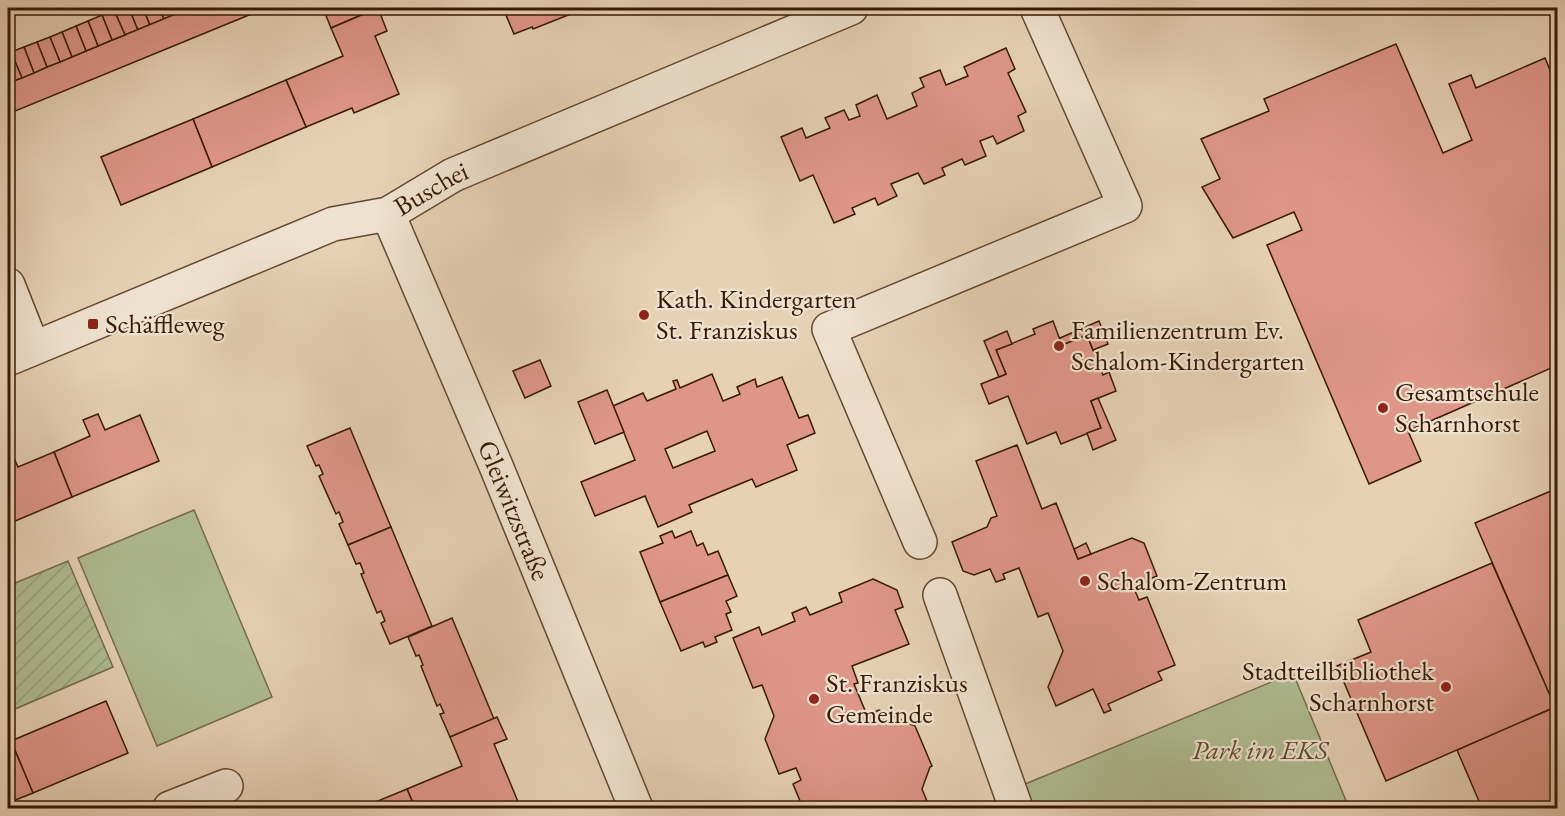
<svg xmlns="http://www.w3.org/2000/svg" width="1565" height="816" viewBox="0 0 1565 816" font-family="'EB Garamond',serif">
	<defs>
		<pattern id="garden-furrows" width="10" height="10" patternUnits="userSpaceOnUse" patternTransform="scale(1.5)"><rect width="10" height="10" fill="#afbd92"/><path d="M-1 1l2-2M0 10L10 0M9 11l2-2" fill="none" stroke="#97a27c"/></pattern>
	</defs>
	<rect width="100%" height="100%" fill="#e6d1b5"/>
	<filter id="stains"><feTurbulence type="fractalNoise" baseFrequency=".00333" numOctaves="4"/><feColorMatrix values="0 0 0 0 .2 0 0 0 0 .09 0 0 0 0 .02 0 0 0 .5 -.17"/></filter>
	<radialGradient id="worn" r=".72"><stop offset=".6" stop-color="#630" stop-opacity="0"/><stop offset="1" stop-color="#630" stop-opacity=".3"/></radialGradient>
	<g fill="#afbd92" stroke="#746c4c" stroke-width="1.5">
		<path d="M194,510l78,187 -115,49 -79,-188z"/>
		<path d="M1293,673l56,135h-321l-10,-21z"/>
	</g>
	<path fill="url(#garden-furrows)" stroke="#746c4c" stroke-width="1.5" d="M68,561l45,106 -105,45v-126z"/>
	<g fill="#de9688" stroke="#381a05" stroke-width="1.5" fill-rule="evenodd">
		<path d="M121,8h8l9,22 -13,5 -11,-25z"/>
		<path d="M129,8h14l7,17 -12,5z"/>
		<path d="M143,8h16l5,11 -14,6z"/>
		<path d="M159,8h15l3,6 -13,5z"/>
		<path d="M174,8h16l-13,6z"/>
		<path d="M190,8h76l-258,106v-31z"/>
		<path d="M323,8h49l1,2 -42,18z"/>
		<path d="M378,8l9,23 -12,5 24,58 -45,19 -2,-5 -46,19 -20,-47 57,-24 -12,-28z"/>
		<path d="M503,8h83l-53,21 -1,-2 -18,7z"/>
		<path d="M114,10l11,25 -13,5 -10,-25z"/>
		<path d="M102,15l10,25 -14,6 -10,-25z"/>
		<path d="M88,21l10,25 -12,5 -10,-25z"/>
		<path d="M76,26l10,25 -14,6 -10,-25z"/>
		<path d="M62,32l10,25 -12,5 -10,-25z"/>
		<path d="M50,37l10,25 -13,5 -10,-25z"/>
		<path d="M37,42l10,25 -13,6 -10,-26z"/>
		<path d="M1396,44l47,109 29,-13 -23,-56 22,-9 5,13 69,-30 13,31v276l-150,66 13,30 -52,23 -102,-239 35,-15 -8,-18 -61,26 -31,-51 18,-8 -19,-40 68,-28 -5,-12z"/>
		<path d="M24,47l10,26 -12,5 -11,-26z"/>
		<path d="M1006,48l9,21 -7,4 18,39 -8,4 6,15 -27,13 -4,-8 -13,5 6,15 -21,9 -3,-6 -20,9 3,7 -21,9 -6,-11 -27,11 6,12 -19,9 -3,-7 -23,10 3,6 -21,9 -21,-48 -13,6 -19,-44 21,-9 4,10 24,-10 -5,-10 19,-8 5,10 11,-4 -4,-11 21,-10 10,24 30,-13 -5,-13 12,-6 -4,-9 20,-8 6,15 22,-9 -4,-9z"/>
		<path d="M11,52l11,26 -12,4 -2,-5v-23z"/>
		<path d="M286,80l20,47 -94,40 -19,-48z"/>
		<path d="M193,119l19,48 -91,38 -20,-48z"/>
		<path d="M1053,321l9,24 25,-10 16,40 6,-3 7,19 -25,10 10,27 -40,16 -5,-12 -29,12 -19,-48 -19,8 -8,-20 25,-10 -10,-24 39,-16 -2,-5z"/>
		<path d="M1099,321l9,23 -15,6 -6,-15 -25,10 -2,-7z"/>
		<path d="M1007,331l5,13 -16,6 10,24 -7,3 -15,-36z"/>
		<path d="M540,360l11,26 -26,12 -12,-27z"/>
		<path d="M712,374l11,27 17,-7 -3,-7 18,-8 2,8 25,-10 17,41 9,-3 7,18 -28,12 10,25 -41,17 -4,-8 -63,26 3,7 -34,15 -13,-31 -50,20 -14,-34 54,-22 -22,-54 30,-13 4,8 29,-12 -3,-8 4,-1 3,8zM707,431l8,20 -42,17 -8,-19z"/>
		<path d="M607,390l17,42 -29,12 -17,-42z"/>
		<path d="M1098,398l18,42 -23,10 -6,-17 14,-5 -10,-27z"/>
		<path d="M98,414l7,16 35,-15 19,46 -87,36 -18,-45 36,-16 -7,-16z"/>
		<path d="M350,428l41,99 -43,18 -9,-21 4,-2 -4,-10 -3,2 -17,-38 4,-2 -4,-9 -3,1 -9,-20z"/>
		<path d="M1017,445l25,64 14,-6 22,56 54,-21 12,5 13,33 -24,10 6,14 8,-3 28,68 -17,7 4,8 -54,24 3,6 -7,3 -11,-24 -37,17 -8,-19 15,-36 -15,-38 -10,4 -19,-49 -16,6 2,5 -9,3 -6,-13 -16,6 -11,-4 -11,-29 35,-15 4,-9 6,-2 -21,-55z"/>
		<path d="M11,451l7,16 36,-15 18,45 -64,27v-71z"/>
		<path d="M1558,488v320h-76l-25,-58 98,-43 -80,-184z"/>
		<path d="M391,527l41,99 -42,18 -9,-21 4,-2 -4,-10 -4,2 -16,-39 3,-1 -4,-10 -4,1 -8,-19z"/>
		<path d="M672,531l3,7 16,-7 6,15 6,-3 5,12 10,-4 10,24 -68,27 -20,-50 23,-9 -3,-7z"/>
		<path d="M1086,543l5,11 -13,5 -4,-10z"/>
		<path d="M1492,563l63,144 -169,74 -49,-115 34,-14 -13,-32z"/>
		<path d="M728,575l9,21 -11,5 5,11 -5,2 6,16 -17,7 2,5 -12,5 -2,-5 -22,9 -21,-49z"/>
		<path d="M873,579l24,11 6,17 -8,3 14,34 -57,22 6,17 -4,1 13,31 12,-5 36,16 17,40 -2,1 -8,22 7,17 -1,2h-125l-10,-24 8,-4 -5,-12 -17,6 -14,-35 9,-23 -12,-31 -9,3 -20,-50 26,-11 3,8 33,-14 -3,-8 14,-6 4,8 32,-13 -3,-9z"/>
		<path d="M452,618l42,101 -44,18 -10,-23 4,-1 -4,-9 -3,2 -16,-40 2,-1 -4,-10 -3,1 -8,-19z"/>
		<path d="M106,701l22,52 -95,40 -22,-52z"/>
		<path d="M497,717l10,22 -13,5 25,60 -11,4h-93l-8,-19 55,-23 -12,-29z"/>
		<path d="M11,741l22,52 -25,10v-61z"/>
		<path d="M407,789l8,19h-55h1z"/>
	</g>
	<g fill="none" stroke-linecap="round" stroke-linejoin="round">
		<defs>
			<g id="minor">
				<path id="s1" d="M388,214l108,252 140,342"/>
				<path d="M8,285l25,63"/>
				<path id="s2" d="M8,359l325,-135 55,-10 65,-39 398,-167"/>
				<path d="M920,542l-91,-213 296,-123 -88,-198"/>
				<path d="M940,595l76,213"/>
				<path d="M170,808l56,-22"/>
			</g>
		</defs>
		<use href="#minor" stroke="#644831" stroke-width="36"/>
		<use href="#minor" stroke="#efe1cf" stroke-width="33"/>
	</g>
	<g fill="#8f2418" stroke="#efe1cf" stroke-width="2">
		<circle cx="644" cy="315" r="6"/>
		<rect x="87" y="318" width="12" height="12" rx="3"/>
		<circle cx="1059" cy="346" r="6"/>
		<circle cx="1383" cy="408" r="6"/>
		<circle cx="1085" cy="581" r="6"/>
		<circle cx="1446" cy="687" r="6"/>
		<circle cx="814" cy="699" r="6"/>
	</g>
	<g text-anchor="middle" stroke-width="4.5" stroke-linejoin="round" paint-order="stroke">
		<g font-size="27" fill="#381a05" stroke="#efe1cf">
			<text dy="9" stroke="none"><textPath href="#s2" startOffset="458">Buschei</textPath></text>
			<text dy="9" stroke="none"><textPath href="#s1" startOffset="322">Gleiwitzstraße</textPath></text>
		</g>
		<g font-size="27" fill="#381a05" stroke="#efe1cf" text-anchor="start">
			<text x="656" y="308">Kath. Kindergarten<tspan x="656" dy="31">St. Franziskus</tspan></text>
			<text x="105" y="333">Schäffleweg</text>
			<text x="1071" y="339">Familienzentrum Ev.<tspan x="1071" dy="31">Schalom-Kindergarten</tspan></text>
			<text x="1395" y="401">Gesamtschule<tspan x="1395" dy="31">Scharnhorst</tspan></text>
			<text x="1097" y="590">Schalom-Zentrum</text>
			<text x="1434" y="680" text-anchor="end">Stadtteilbibliothek<tspan x="1434" dy="31">Scharnhorst</tspan></text>
			<text x="826" y="692">St. Franziskus<tspan x="826" dy="31">Gemeinde</tspan></text>
		</g>
		<g font-size="27" font-style="italic" fill="#5c4b2f" stroke="#efe1cf">
			<text x="1260" y="759">Park im EKS</text>
		</g>
	</g>
	<rect width="1565" height="816" fill="none" stroke="#e6d1b5" stroke-width="30"/>
	<rect x="9" y="9" width="1547" height="798" fill="none" stroke="#381a05" stroke-width="3"/>
	<rect x="15" y="15" width="1535" height="786" fill="none" stroke="#381a05" stroke-width="1.5"/>
	<rect width="100%" height="100%" filter="url(#stains)"/>
	<rect width="100%" height="100%" fill="url(#worn)"/>
</svg>
